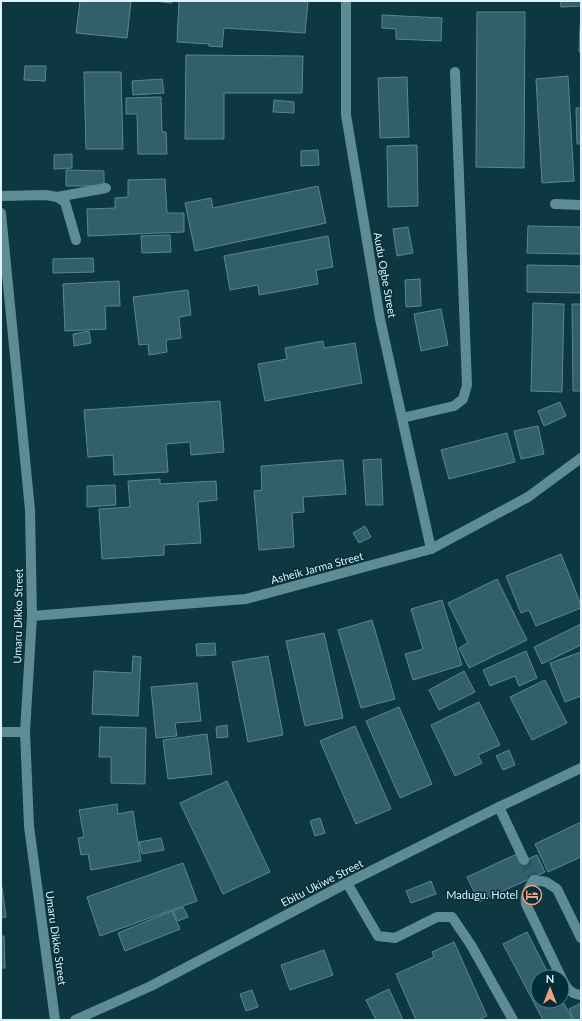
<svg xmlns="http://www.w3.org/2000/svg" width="582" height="1021" viewBox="0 0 582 1021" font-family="Lato,sans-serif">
	<rect width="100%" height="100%" fill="#0e3841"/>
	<g fill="#325f6a" stroke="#5c8690">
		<path d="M80,1h51l-4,37 -51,-5z"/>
		<path d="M155,1h17v2z"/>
		<path d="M179,1h129l-3,32 -81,-5 -2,19 -13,-1v-2l-32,-2z"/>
		<path d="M560,1h21v5l-20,1z"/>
		<path d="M477,12h48l-1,156 -48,-1z"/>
		<path d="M382,15l60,3 -1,23 -45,-2v-10l-14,-1z"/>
		<path d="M580,25h1v27h-2z"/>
		<path d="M186,55l117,1 -1,37h-78v46h-39z"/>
		<path d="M25,66h21l-1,15 -21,-1z"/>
		<path d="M84,72h37l2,77h-37z"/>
		<path d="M568,76l6,105 -32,2 -6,-104z"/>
		<path d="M407,77l2,60 -29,1 -2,-60z"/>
		<path d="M162,79l2,14 -31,2 -1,-14z"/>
		<path d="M161,97l1,35h4l1,22h-29l-1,-40h-11v-16z"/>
		<path d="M274,100l20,2v11l-21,-1z"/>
		<path d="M576,108h5v36h-4z"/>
		<path d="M417,145l1,61 -30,1 -1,-61z"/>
		<path d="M318,150l1,15 -18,1v-15z"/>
		<path d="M72,154v14l-18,1v-14z"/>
		<path d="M66,170l38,1v15h-38z"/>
		<path d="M165,179l2,34h17v19l-96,4 -1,-27 28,-1v-10l13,-1v-17z"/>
		<path d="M318,186l8,37 -131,28 -10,-48 26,-5 2,10z"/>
		<path d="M528,226l53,1v27l-54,-1z"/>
		<path d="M408,227l5,26 -16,3 -4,-27z"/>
		<path d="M170,235l1,17 -29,1 -1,-17z"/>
		<path d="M328,236l5,31 -17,3 2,14 -59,11 -1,-10 -28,5 -6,-34z"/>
		<path d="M93,258l1,14 -41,1v-14z"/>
		<path d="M527,265l54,1v27l-54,-1z"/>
		<path d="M420,279l1,27 -15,1 -1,-27z"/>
		<path d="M119,281l1,25h-15l1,23 -41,2 -2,-47z"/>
		<path d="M188,290l3,25 -12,2 2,21 -15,2 1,12 -18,3 -1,-11 -9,1 -6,-48z"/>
		<path d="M533,303l31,1 -2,88 -31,-1z"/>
		<path d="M572,304h9v87h-8z"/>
		<path d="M441,309l7,36 -27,6 -7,-37z"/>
		<path d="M89,331l2,12 -17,3 -1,-12z"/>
		<path d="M323,341l1,7 31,-5 7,40 -97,18 -7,-37 29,-5 -2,-11z"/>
		<path d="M220,401l4,51 -33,3 -1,-13 -24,2 2,28 -54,3 -1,-20 -25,2 -4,-47z"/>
		<path d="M560,402l6,14 -22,10 -6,-15z"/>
		<path d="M538,426l6,28 -23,5 -7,-28z"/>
		<path d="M507,433l8,29 -66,17 -8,-29z"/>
		<path d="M381,459l2,46h-17l-3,-45z"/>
		<path d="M343,460l3,34 -43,3 1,15 -12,1 2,34 -35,3 -5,-59 8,-1 -1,-24z"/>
		<path d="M160,479v5l56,-3 1,19 -19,2 3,41 -37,2v10l-62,4 -3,-50 31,-2 -2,-26z"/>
		<path d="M115,485l1,20 -29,2v-21z"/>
		<path d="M365,526l6,11 -12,6 -6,-10z"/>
		<path d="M561,554l20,51v3l-45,18 -7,-16 -8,3 -15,-37z"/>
		<path d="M497,579l30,61 -58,28 -10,-20 9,-5 -20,-40z"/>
		<path d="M442,600l20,65 -49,15 -8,-26 18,-5 -12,-40z"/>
		<path d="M372,620l23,79 -34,9 -23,-78z"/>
		<path d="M581,624v21l-39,19 -8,-17z"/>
		<path d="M324,633l19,85 -38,8 -19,-85z"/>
		<path d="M215,643l1,12 -19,1 -1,-12z"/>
		<path d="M526,651l11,27 -18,8 -4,-10 -25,10 -7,-16z"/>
		<path d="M581,652v44l-16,6 -15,-39z"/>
		<path d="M133,656l8,1 -3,59 -46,-2 2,-43 38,2z"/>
		<path d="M268,656l15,79 -35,7 -16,-80z"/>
		<path d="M464,671l11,21 -36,18 -10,-20z"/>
		<path d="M545,680l22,43 -35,17 -22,-43z"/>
		<path d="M197,683l4,38 -26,2 2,13 -21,2 -5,-51z"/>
		<path d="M479,702l21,43 -22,10 4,8 -27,13 -24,-51z"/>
		<path d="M399,707l33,77 -32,14 -34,-77z"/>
		<path d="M227,725l1,12 -11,1 -1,-11z"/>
		<path d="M355,726l36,83 -35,15 -36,-83z"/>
		<path d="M100,727l46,1 -1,56 -34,-1v-26h-12z"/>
		<path d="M207,734l5,40 -44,5 -5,-39z"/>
		<path d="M509,750l6,15 -12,5 -7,-14z"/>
		<path d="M227,781l43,91 -47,22 -43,-91z"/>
		<path d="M117,804l1,10 15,-3 8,50 -50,9 -3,-16 -7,1 -3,-17 6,-1 -5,-27z"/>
		<path d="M320,818l5,15 -10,3 -5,-15z"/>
		<path d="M581,822v35l-33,15 -13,-28z"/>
		<path d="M161,838l3,12 -22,4 -3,-12z"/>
		<path d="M519,853l4,8 14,-6 8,17 -66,30 -12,-25z"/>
		<path d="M183,863l14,38 -97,35 -13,-39z"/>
		<path d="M431,881l5,13 -25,9 -5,-12z"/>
		<path d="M1,887h1l4,30 -5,1z"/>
		<path d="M183,907l5,10 -10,4 -5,-10z"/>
		<path d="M172,911l8,18 -55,22 -7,-18z"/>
		<path d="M527,932l23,45h-12v24h24v-1l11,20h-30l-40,-76z"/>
		<path d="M1,936h3l1,32h-4z"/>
		<path d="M454,942l33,74 -9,4h-62l-20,-46 38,-17 -2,-5z"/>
		<path d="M324,950l9,25 -43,15 -9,-25z"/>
		<path d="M389,989l14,31h-27l-10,-20z"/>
		<path d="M252,990l6,17 -12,4 -6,-17z"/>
		<path d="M581,1003v17h-7l-5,-11z"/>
	</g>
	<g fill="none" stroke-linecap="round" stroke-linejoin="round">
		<path stroke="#2d545d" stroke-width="10" stroke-dasharray="10 5" stroke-linecap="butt" d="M524,860l9,18"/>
		<g stroke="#5f8b95" stroke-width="10">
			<path d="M346,1v114l34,204 51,230"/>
			<path d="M1,196l45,-1 11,2 8,5 11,38"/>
			<path d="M57,197l49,-9"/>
			<path d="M555,204l26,1"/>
			<path d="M1,213l29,297 2,106 -7,116 4,94 26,194"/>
			<path d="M402,418l52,-12 9,-7 4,-14 -12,-313"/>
			<path d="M32,616l214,-17 185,-50 97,-52 53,-39"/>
			<path d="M1,732h24"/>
			<path d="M499,807l25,53"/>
			<path d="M534,880c-5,8 -10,15 -8,24l35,73"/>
			<path d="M534,880l12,2 11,7 24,49"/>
			<path d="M347,883l31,53 17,2 42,-21h15l19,28 42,75"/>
			<path d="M562,979c5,9 8,15 19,16"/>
			<path d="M75,1020l76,-34 196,-103 152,-76 82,-39"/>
		</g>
	</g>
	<defs>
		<symbol id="hotel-ring" viewBox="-11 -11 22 22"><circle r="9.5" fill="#012e37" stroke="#f3a082" stroke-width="1.5"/><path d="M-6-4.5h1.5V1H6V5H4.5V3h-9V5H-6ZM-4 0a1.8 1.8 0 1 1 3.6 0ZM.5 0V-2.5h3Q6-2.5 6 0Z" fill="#f3a082"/></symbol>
	</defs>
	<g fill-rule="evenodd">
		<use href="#hotel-ring" x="521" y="884" width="22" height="22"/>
	</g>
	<g text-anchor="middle" stroke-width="3" stroke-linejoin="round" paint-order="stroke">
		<g font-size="11" fill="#dff4fa" stroke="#012e37">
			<text transform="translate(385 275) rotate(80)" y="4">Audu Ogbe Street</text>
			<text transform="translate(317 568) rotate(-15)" y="4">Asheik Jarma Street</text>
			<text transform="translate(18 616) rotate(-89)" y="4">Umaru Dikko Street</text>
			<text transform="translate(322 883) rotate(-27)" y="4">Ebitu Ukiwe Street</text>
			<text transform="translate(56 938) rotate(82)" y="4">Umaru Dikko Street</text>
		</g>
		<g font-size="11" fill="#dff4fa" stroke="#012e37" text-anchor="end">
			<text x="518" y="899">Madugu. Hotel</text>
		</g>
	</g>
	<rect width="582" height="1021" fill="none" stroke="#dff4fa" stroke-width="4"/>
	<g transform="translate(550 989)"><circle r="19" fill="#012e37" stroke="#5a7d85"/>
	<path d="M0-3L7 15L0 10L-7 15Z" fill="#f3a082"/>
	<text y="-6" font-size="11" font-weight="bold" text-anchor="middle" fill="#dff4fa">N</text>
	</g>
</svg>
